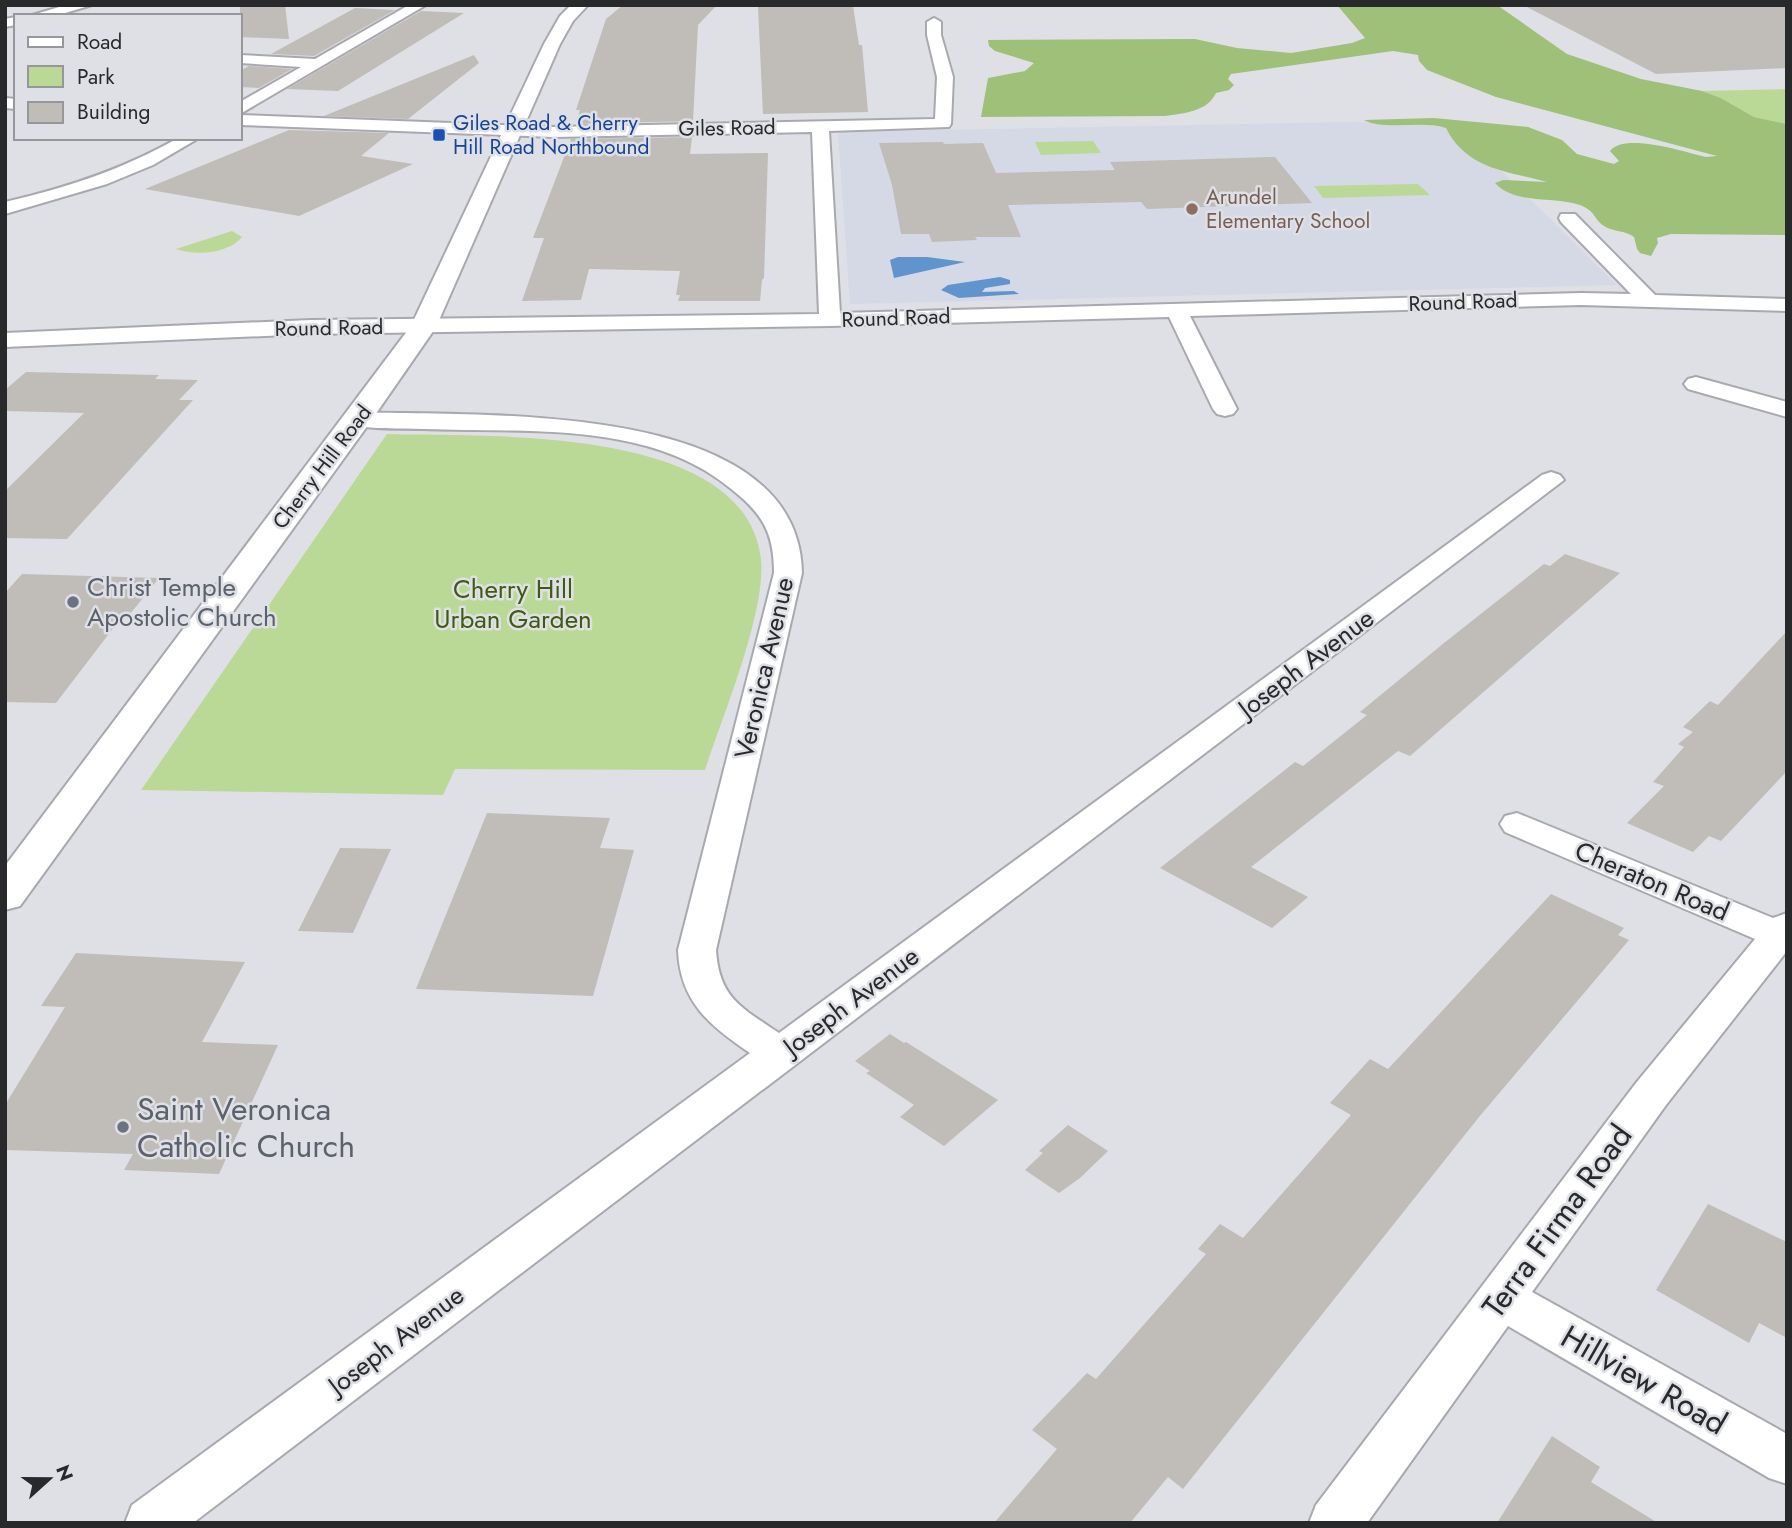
<svg xmlns="http://www.w3.org/2000/svg" width="1792" height="1528" viewBox="0 0 1792 1528" font-family="Jost,sans-serif">
	<rect width="100%" height="100%" fill="#dee0e5"/>
	<path fill="#d5d8e5" d="M1450,120l167,165 -767,19 -12,-170 3,-2z"/>
	<g fill="#bad997">
		<path d="M1787,89v35l-33,-7 -33,-19 -19,-7z"/>
		<path d="M1093,141l8,12 -60,2 -6,-13z"/>
		<path d="M1418,184l12,11 -107,3 -9,-12z"/>
		<path d="M232,231l10,6c-14,17 -47,19 -66,12z"/>
		<path d="M387,434c98,3 360,-11 374,126 5,53 -39,157 -56,210l-250,-1 -12,26 -302,-5z"/>
	</g>
	<path fill="#9fc079" d="M1337,5h160l70,49 74,25 61,12 19,7 33,19 33,7v111l-116,-1 -14,4 1,5 -7,13 -11,-3 -3,-4 -3,-12c-9,-7 -21,-5 -30,-11 -10,-6 -8,-15 -24,-21 -26,-9 -65,0 -85,-22l8,-3 44,2c-39,-11 -80,-12 -101,-54 -24,-8 -62,3 -82,-8l70,-2 94,9 34,13 15,14 37,10 5,-3 -9,-10c14,-19 75,1 96,6l11,-1 -221,-59 -69,-27 -8,-9 -1,-6 -25,-4 -162,23 -3,5 6,6 -5,5 -13,3c-9,19 -32,20 -51,23l-184,1 7,-39 37,-7 9,-8 -39,-12 -6,-5 -1,-6 207,-1 42,9 54,5 61,-10 13,-5z"/>
	<g fill="#5f94cd">
		<path d="M898,257h29l38,5 -71,16 -4,-18z"/>
		<path d="M1000,277l10,3v4l-25,4 -3,4 32,-1 5,3 -60,4 -18,-8 7,-5z"/>
	</g>
	<g fill="#c0bcb7">
		<path d="M240,5h45l4,34 -49,-2z"/>
		<path d="M623,5h94l-19,20 -5,96 -117,3 4,-14h-4l30,-91z"/>
		<path d="M1523,5h264v63l-131,6z"/>
		<path d="M853,6l6,39h3l6,67 -105,2 -5,-107z"/>
		<path d="M355,8l40,2 -81,46 -43,-2z"/>
		<path d="M421,11l43,2 -126,78 -51,-2z"/>
		<path d="M474,55l5,8 -71,56 -84,-3z"/>
		<path d="M249,66l43,3 -33,19 -19,-1v-16z"/>
		<path d="M289,130l100,3 -28,23 52,8 -114,52 -154,-27z"/>
		<path d="M692,137l-2,17 78,-1 -4,125 -2,2 -2,21h-82l2,-6h-4l4,-24 -91,-2 -8,31 -59,1 22,-63h-11l38,-99z"/>
		<path d="M943,142l1,2 39,-1 13,30 119,-3 -5,-8 165,-5 37,46 -165,6 -6,-7 -133,3 13,32h-46l2,3 -45,2 -3,-8h-28l-9,-49 -13,-42z"/>
		<path d="M26,372l133,3 -4,4 43,1 -19,20h14l-126,139 -62,-1v-47l79,-78 -79,-2v-21z"/>
		<path d="M1565,554l55,19 -210,183 -12,-5 -147,116 57,30 -36,31 -112,-60 135,-106 8,4 64,-51 -7,-3 84,-69 100,-79 6,2z"/>
		<path d="M22,574l137,4 -29,36h-6l-68,89 -51,-1v-109z"/>
		<path d="M1787,631v140l-66,70 -12,-5 -16,16 -66,-29 37,-37 -11,-4 31,-35 -6,-3 15,-12 -10,-5 27,-26 8,4z"/>
		<path d="M487,813l123,5 -10,30 34,2 -41,146 -177,-7z"/>
		<path d="M340,848l51,1 -38,84 -55,-2z"/>
		<path d="M1551,894l73,34 -6,7 11,5 -150,177 -296,372 -15,-12 -38,46h-136l63,-74 -25,-19 55,-57 9,6 110,-125 -8,-5 22,-25 23,14 108,-123 -21,-12 40,-44 18,10z"/>
		<path d="M76,953l169,9 -43,80 76,3 -59,129 -95,-4 9,-16 -128,-4v-45l60,-98 -24,-1z"/>
		<path d="M890,1034l14,9 2,-1 92,58 -54,46 -44,-29 14,-12 -48,-32 4,-2 -15,-10z"/>
		<path d="M1068,1125l40,26 -28,27 -21,15 -34,-23 18,-17 -4,-2z"/>
		<path d="M1708,1204l79,38v96l-28,-15 -10,20 -93,-53z"/>
		<path d="M1552,1436l48,31 -9,15 67,41h-161z"/>
	</g>
	<g fill="none" stroke-linecap="round" stroke-linejoin="round">
		<defs>
			<g id="minor">
				<path d="M66,5h26l-37,11h-26z"/>
				<path d="M409,5h17l-186,109v-12l61,-35 -61,-4v-8l75,4z"/>
				<path d="M16,17v8l-11,2v-8z"/>
				<path d="M934,18l7,4v13l12,42 -2,47 -2,3 -120,4 11,182 741,-20 50,1 -70,-72 -2,-4 2,-4h14l80,81 132,4v12l-206,-6 -391,11 47,93 -4,5 -8,2 -8,-2 -4,-5 -44,-92 -339,9 -519,8 -306,13v-14l306,-13 508,-6 -7,-182 -259,5 -313,-12v-10l313,12 382,-8 2,-42 -10,-42v-13z"/>
				<path d="M5,98l11,1v10l-11,-1z"/>
				<path d="M178,138h21l-46,27 -46,19 -102,30v-12c61,-14 119,-33 173,-64z"/>
				<path d="M1696,377l91,25v15l-99,-28 -4,-5 4,-5z"/>
				<path d="M358,412c119,5 441,-15 444,161l-86,377c3,48 26,58 63,83l763,-558 9,-3 9,3 4,5 -1371,1043h-68l7,-18 618,-452c-40,-27 -70,-51 -72,-103l96,-377c0,-41 -12,-60 -44,-85 -82,-68 -206,-55 -307,-59 -24,-1 -50,1 -74,-5l-3,-5 3,-5z"/>
				<path d="M1517,813l256,105 14,-5v38l-121,154 -134,187 255,142v50l-18,-6 -261,-152 -141,197h-58l7,-18 320,-422 119,-144 -250,-107 -5,-8 5,-8z"/>
			</g>
			<path id="tertiary" d="M571,5h17l-15,16 -13,23 -124,283 -68,98 -348,481 -15,4v-44l406,-540 133,-282 16,-28z"/>
		</defs>
		<use href="#minor" stroke="#a8a9af" stroke-width="4"/>
		<use href="#tertiary" stroke="#a8a9af" stroke-width="4"/>
		<use href="#minor" fill="#fff" fill-rule="evenodd"/>
		<use href="#tertiary" fill="#fff" fill-rule="evenodd"/>
	</g>
	<rect fill="#1a4fb4" stroke="#dee0e5" stroke-width="2.5" x="432" y="128" width="14" height="14" rx="3.5"/>
	<circle fill="#8d6e63" stroke="#dee0e5" stroke-width="2.5" cx="1192" cy="209" r="7"/>
	<g fill="#6b7280" stroke="#dee0e5" stroke-width="2.5">
		<circle cx="73" cy="602" r="7"/>
		<circle cx="123" cy="1127" r="7"/>
	</g>
	<g text-anchor="middle" stroke-width="5" stroke-linejoin="round" paint-order="stroke">
		<g font-size="21" fill="#164399" stroke="#dee0e5" text-anchor="start">
			<text x="453" y="130">Giles Road &amp; Cherry<tspan x="453" dy="24">Hill Road Northbound</tspan></text>
		</g>
		<g font-size="21" fill="#28292b" stroke="#dee0e5">
			<text transform="translate(727 128) rotate(-1)" y="7">Giles Road</text>
			<text transform="translate(1463 302) rotate(-2)" y="7">Round Road</text>
			<text transform="translate(896 318) rotate(-2)" y="7">Round Road</text>
			<text transform="translate(329 328) rotate(-1)" y="7">Round Road</text>
			<text transform="translate(322 467) rotate(-53)" y="7">Cherry Hill Road</text>
		</g>
		<g font-size="21" fill="#785e54" stroke="#dee0e5" text-anchor="start">
			<text x="1206" y="204">Arundel<tspan x="1206" dy="24">Elementary School</tspan></text>
		</g>
		<g font-size="26" fill="#5b616d" stroke="#dee0e5" text-anchor="start">
			<text x="87" y="596">Christ Temple<tspan x="87" dy="30">Apostolic Church</tspan></text>
		</g>
		<g font-size="26" fill="#3e5b0f" stroke="#dee0e5">
			<text x="513" y="598">Cherry Hill<tspan x="513" dy="30">Urban Garden</tspan></text>
		</g>
		<g font-size="26" fill="#28292b" stroke="#dee0e5">
			<text transform="translate(1306 663) rotate(-37)" y="9">Joseph Avenue</text>
			<text transform="translate(764 668) rotate(-77)" y="9">Veronica Avenue</text>
			<text transform="translate(1652 881) rotate(23)" y="9">Cheraton Road</text>
			<text transform="translate(851 1001) rotate(-37)" y="9">Joseph Avenue</text>
			<text transform="translate(396 1340) rotate(-37)" y="9">Joseph Avenue</text>
		</g>
		<g font-size="32" fill="#5b616d" stroke="#dee0e5" text-anchor="start">
			<text x="137" y="1120">Saint Veronica<tspan x="137" dy="37">Catholic Church</tspan></text>
		</g>
		<g font-size="32" fill="#28292b" stroke="#dee0e5">
			<text transform="translate(1557 1221) rotate(-54)" y="11">Terra Firma Road</text>
			<text transform="translate(1644 1380) rotate(30)" y="11">Hillview Road</text>
		</g>
	</g>
	<rect width="1792" height="1528" fill="none" stroke="#28292b" stroke-width="14"/>
	<rect x="14" y="14" width="228" height="126" fill="#dee0e5" stroke="#95979b" stroke-width="2"/>
	<rect x="28" y="37" width="35" height="10" fill="#ffffff" stroke="#95979b" stroke-width="2"/>
	<text x="77" y="49" font-size="21" fill="#28292b">Road</text>
	<rect x="28" y="66" width="35" height="21" fill="#bad997" stroke="#95979b" stroke-width="2"/>
	<text x="77" y="84" font-size="21" fill="#28292b">Park</text>
	<rect x="28" y="102" width="35" height="21" fill="#c0bcb7" stroke="#95979b" stroke-width="2"/>
	<text x="77" y="119" font-size="21" fill="#28292b">Building</text>
	<g transform="translate(49 1479) rotate(69)" stroke="#dee0e5" stroke-width="5" paint-order="stroke">
	<path d="M0-5L12 26L0 18L-12 26Z" fill="#28292b"/>
	<text y="-10" font-size="19" font-weight="bold" text-anchor="middle" fill="#28292b">N</text>
	</g>
</svg>
